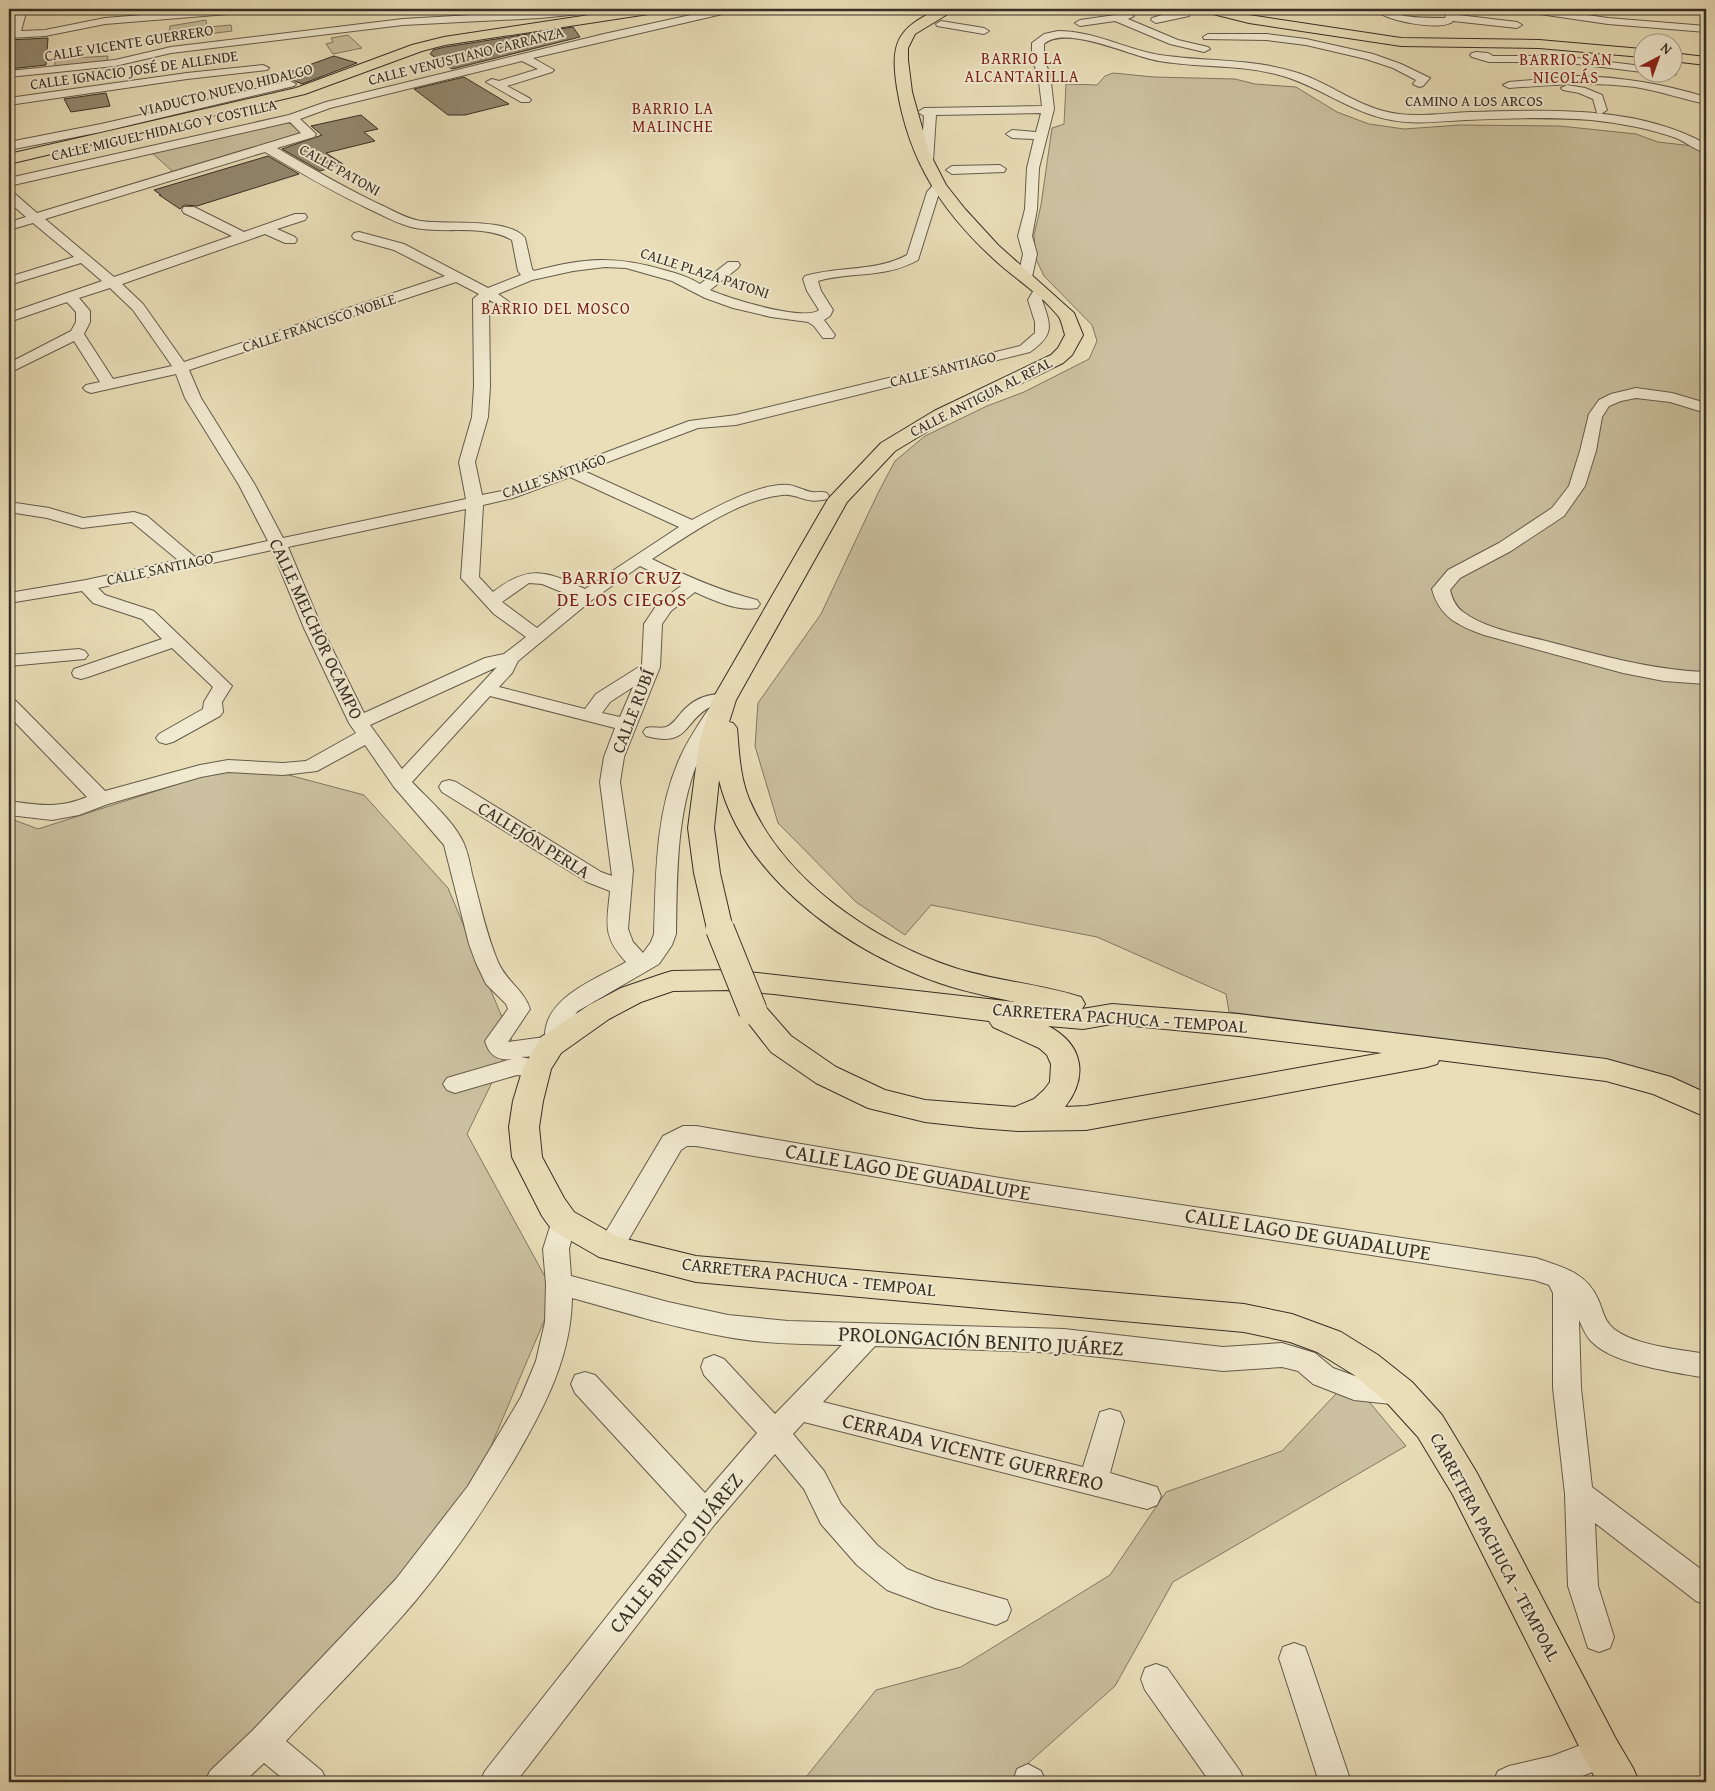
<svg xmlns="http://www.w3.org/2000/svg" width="1715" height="1791" viewBox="0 0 1715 1791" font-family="'Gentium Book Plus',serif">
	<rect width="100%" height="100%" fill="#e9deb8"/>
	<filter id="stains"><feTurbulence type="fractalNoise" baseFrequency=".004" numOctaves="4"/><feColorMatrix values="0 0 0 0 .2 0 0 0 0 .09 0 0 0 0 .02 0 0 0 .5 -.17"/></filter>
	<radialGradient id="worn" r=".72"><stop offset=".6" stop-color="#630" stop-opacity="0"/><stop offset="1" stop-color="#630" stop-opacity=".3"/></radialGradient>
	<g fill="#cbc09f" stroke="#817862">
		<path d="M206,20l1,7 24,-2 1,6 -31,4 -2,-3 -16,2 -2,-4 -12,2 1,-6z"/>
		<path d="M348,35l14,13 -29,6 -7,-10 7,-2 -2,-4z"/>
		<path d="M108,56l-1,6 -53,6 2,-9z"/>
		<path d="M1113,73l41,4 81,2 20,5 41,3 41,25 32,12 35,5 56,-4 100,1 76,8 22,8 35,4 13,9v943l-81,-34 -58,-10 -338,-42 -3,-18 -129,-57 -166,-32 -26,30 -49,-33 -78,-79 -23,-77 3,-43 63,-89 57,-121 17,-32 30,-25 62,-30 37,-14 65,-33 8,-18 -5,-16 -48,-49 -8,-17 -2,-24 7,-30 11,-77 12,-4 2,-40 31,1 8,-9z"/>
		<path d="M285,123h4l13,10 -129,39 -22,-20z"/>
		<path d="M243,763l121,32 84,93 64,153 -45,93 88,161 -83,196 -141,182 -116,109h-206v-964l29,11z"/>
		<path d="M1350,1379l56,67 -233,136 -58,104 -108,96h-205l74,-92 85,-23 149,-92 56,-83 116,-41z"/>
	</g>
	<g fill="#948a71" stroke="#372f25">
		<path d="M573,27l7,10 -128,32 -22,-15 3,-4 12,-3z"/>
		<path d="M48,38l-2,27 -37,4v-29z"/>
		<path d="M334,56l23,7 -55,21 -21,-9z"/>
		<path d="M464,77l45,27 -44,11h-17l-34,-26z"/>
		<path d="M106,93l4,13 -39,6 -7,-13z"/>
		<path d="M361,115l17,14 -14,3 11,9 -49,12 17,11 -23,7 -38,-22 40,-14 -11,-9z"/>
		<path d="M268,156l31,18 -102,32 -13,-1 -4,4 -21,-14h2l-7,-5z"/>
	</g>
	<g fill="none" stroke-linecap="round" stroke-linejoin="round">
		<defs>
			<g id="minor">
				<path d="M17,9h10l-6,22 24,-1 60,-12 112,-9h41l-5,3 -148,12 -60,12 -36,2v-6z"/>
				<path d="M571,9h34l-5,3 -60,6 -137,7 -232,28 -56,13 -106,11v-6l106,-11 56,-13 232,-28z"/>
				<path d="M718,9h18l-5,3 -198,46 21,12 -2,2 -45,14 22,12 2,2 -2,2h-8l-35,-20 6,-3 7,2 39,-12 -16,-8 -192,47 -30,11 16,15 -2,3 -37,11c34,20 68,40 104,57 13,6 26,14 40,16 24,4 88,-4 104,17l7,31 2,2c49,-13 80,-16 130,-1 12,3 25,7 36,14l28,-22h10l2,3 -2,3 -28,22c17,8 95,32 109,20l-12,-19 -4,-12 2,-3c34,-10 71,-4 102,-21l20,-63 8,-9 4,-1 6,4 -6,7 -21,67c-34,19 -66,11 -100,21l3,10 12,19 -3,6 -6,4 11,15 -2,3h-10l-9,-12 -6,-4 -37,-5 -38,-9 -28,-10 -33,-17 -46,-13 -21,-1 -32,4 -41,9 -34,14 14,10 -2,3 -5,1 -16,-8 1,86 -2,31 -13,45 7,33 20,-4 58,-22 2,-2 8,-1 119,-45 47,-6 284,-69 15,-13v-11l-7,-22 7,-12 5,-1 7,4 -5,9c9,26 13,34 -12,52l-294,73 -38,3 -114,43 108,49c24,-13 70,-38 97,-35 8,1 15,6 23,7 5,1 9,-1 15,1l2,3 -2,3c-22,6 -29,-6 -45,-4 -45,5 -93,40 -130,64 34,17 68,32 105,41l3,4 -3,4c-18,4 -45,-8 -62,-16l-24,19 -9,13 -2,43 -36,90 -4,25 13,88 -5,59 5,13 10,11 8,-11 3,-8c2,-57 1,-120 25,-174 8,-19 19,-35 31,-53 -27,14 -20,41 -64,29l-3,-4 3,-4c7,-2 14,1 20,-1 6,-2 11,-9 15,-14 13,-15 30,-22 50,-17l2,4 -2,4 -11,2 4,1 3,4c-11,16 -21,32 -29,50 -22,53 -21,116 -22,173l-4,11 -13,19 -81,47c-9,10 -9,16 -10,28 -1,17 -34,17 -47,18l24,5 4,6 -4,6 -8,3 -20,-2 -62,18 -8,-3 -4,-6 4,-6 65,-19c-15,2 -23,-4 -27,-18l23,-32 -2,-5 -20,-20 -10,-21 -7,-19 -25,-99 -50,-58 -29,-42 -48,26 -34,4 -55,-3 -27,5 -93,27 -29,11 -27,5 -43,-5v-14c30,4 49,8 78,-4l-78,-81v-17l7,2 89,90 95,-26 28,-5 55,3 23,-2 50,-28 -7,-10 -45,-95 -32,-78 -174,38 7,7 49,16 78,75 -10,16 1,10 -3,4 -47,26 -7,2 -7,-2 -3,-4 3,-4 44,-25 1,-7 9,-15 -41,-39 -84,29 -7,2 -7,-2 -2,-4 2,-4 88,-30 -20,-20 -49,-16 -11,-12 -73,12v-10l77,-13 92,-20 -46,-38 -50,6 -35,-10 -38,-6v-10l40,6 34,10 51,-6 13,4 48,41 73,-16 -29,-56 -54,-87 -9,-24 -85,19 -5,-2 -3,-3 3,-3 14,-3 -26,-41 -65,32v-10l62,-32 5,-9v-10l-9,-10 -58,20v-9l93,-32 -21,-18 -72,22v-8l65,-20 -41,-34 -24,7v-8l17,-5 -17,-15v-10l5,1 23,20 264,-80 -11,-11 -281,64v-8l280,-63 37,-13 278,-68zM265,152c34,20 68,40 104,57 13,6 27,14 42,18 32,8 71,-4 101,13l6,31 3,4 -33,13 -84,-44 -45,-12 -5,1 -2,3 2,3 40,11 51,26 -261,86 -41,-58 -21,-20 143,-50 20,9h10l2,-3 -2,-3 -18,-8 28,-9 2,-3 -2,-3h-10l-51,18 -50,-25h-10l-2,3 2,3 48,23 -118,41 -69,-58zM456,282l23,12 -6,5 1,87 -2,31 -13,45 7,37 -183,39 -28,-53 -54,-87 -12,-28zM110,288l23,22 39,56 -59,13 -29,-45 6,-12v-11l-11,-13zM570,477l109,50 -94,62c-39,-18 -56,-25 -92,3l-14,-15 4,-72 30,-7zM466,509l-5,69 33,36 32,23 -22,17 -19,4 -121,55 -42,-85 -34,-81zM640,566l41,20 -23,17 -14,21 -2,41 -46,29 -11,15 -86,-22 13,-14 6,-12 74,-61zM529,583l13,1 32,13 -37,31 -35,-26zM497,667l-95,102 -32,-44zM633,687l-13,30 -18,-4 8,-11zM490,696l125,32 -11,29 -4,25 12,94 -11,-4 -145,-90 -7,-2 -7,2 -3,5 3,5 145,90 23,9c-3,33 -8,45 16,71 -29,17 -82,35 -81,75l-37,5 22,-33c-6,-19 -24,-28 -32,-47 -12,-28 -18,-59 -26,-88 -2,-10 -4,-21 -8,-30 -9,-22 -36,-45 -52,-62z"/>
				<path d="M1374,9c13,0 18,4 31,7 13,2 27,2 40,2l1,-3 4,-1 67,8 5,3 -5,3 -64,-7c-8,11 -70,0 -79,-12z"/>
				<path d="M1521,9h25l62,9 98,8v6l-98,-8 -82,-12z"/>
				<path d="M1185,11l4,1 1,2 -1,2 -33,7 -5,-3 1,-2 20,-6z"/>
				<path d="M1129,13l5,3 -6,3 50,21 30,7 2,2 -6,3 -34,-8 -55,-23 -35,5 -5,-3 5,-3z"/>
				<path d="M941,21l43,7 5,3 -5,3 -47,-8 -1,-2z"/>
				<path d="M1058,31c36,0 67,18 102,24 46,7 93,3 138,18 34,11 64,37 101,41 23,3 47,-1 71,-2 78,-2 166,-7 236,32v9c-11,-3 -20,-11 -30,-15 -28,-10 -56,-15 -85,-18 -41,-3 -83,-2 -125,0 -25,1 -50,5 -75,0 -40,-7 -73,-35 -112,-45 -39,-11 -80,-7 -120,-14 -27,-4 -93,-37 -115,-17v16l6,14 4,35 -15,59 -2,41 -5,27 5,18 -5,23 -7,4 -7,-4 5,-23 -5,-18 7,-27 2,-41 7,-29 -22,-1 -6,-4 6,-4 24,2 5,-19 -105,2 -3,46 -6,4 -6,-4 3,-45 -6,-4 6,-4 118,-2 -4,-32 -6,-14v-17l12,-9z"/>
				<path d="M1208,34h59l39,5 67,15 28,10 29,14 -7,8 -4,1 -6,-3 3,-4 -23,-12 -27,-9 -60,-14 -39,-5 -63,-1 -1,-2z"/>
				<path d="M1476,52l12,1 5,3h68l81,10v6l-81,-10h-72l-17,-5 -2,-2 2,-2z"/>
				<path d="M263,65l6,3 -2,2 -80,9 -178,26v-7l178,-25z"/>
				<path d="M1672,71l4,3 -6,3 -12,-5z"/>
				<path d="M1578,76c44,1 86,8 128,21v7c-24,-5 -46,-13 -71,-17 -43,-6 -83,-2 -126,1l-6,-3 6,-3z"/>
				<path d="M290,81l6,3 -2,2 -193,46 -92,18v-8l92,-18z"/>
				<path d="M1567,85l18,3 17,7 5,15 -6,4 -4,-1 -4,-14 -14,-6 -16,-3 -2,-2z"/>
				<path d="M1000,165l6,4 -2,3 -52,2 -6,-4 6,-4z"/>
				<path d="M1636,388l36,5 34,10v10l-36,-11 -34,-4 -15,3 -12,5 -7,11 -6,34 -11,35 -21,30 -53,35 -51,27 -10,12c2,8 5,16 13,22 23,17 56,22 83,29 54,14 104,29 160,31v12l-42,-3 -41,-8 -139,-38c-25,-9 -45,-18 -52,-46l16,-19 51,-27 53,-35 17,-22 11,-35 9,-37 10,-14 12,-6z"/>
				<path d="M79,649l6,2 3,4 -3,4 -76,7v-11z"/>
				<path d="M683,1126h13l304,52 536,80c26,9 50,14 62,41 5,11 6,22 16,30 22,17 65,20 92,25v24c-31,-6 -90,-13 -113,-35 -7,-6 -10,-15 -14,-23l2,68 11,99 114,86v32l-10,-4 -101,-78 3,63 16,51 -4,11 -11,4 -11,-4 -20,-62 -3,-92 -12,-106v-95l-4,-8 -15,-5 -534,-82 -304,-52h-9l-6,4 -62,106 -9,3 -9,-3 -4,-8 4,-8 62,-104z"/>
				<path d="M563,1211l9,3 4,7 -7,28 2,27 97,26 60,13 60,6 276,8 159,18 59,-4 33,10 18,15 22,8 45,5 10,3 4,9 -4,9 -10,3 -46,-5 -41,-16 -15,-13 -16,-4 -59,4 -159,-18 -189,-7 -52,56 260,65 17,-55 10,-3 10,3 4,9 -14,52 47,14 4,9 -4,9 -10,4 -343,-87 -11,12 31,37 17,33 36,41 30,24 28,11 72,20 4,10 -4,10 -11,5 -61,-17 -48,-18 -30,-25 -36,-41 -17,-35 -29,-35 -60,70 -199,258h-36l5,-11 202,-256 -112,-122 -4,-9 4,-9 10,-3 10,3 110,118 52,-60 -53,-58 -3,-8 3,-8 10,-4 10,4 51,55 67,-69c-38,-1 -77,-1 -115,-8 -52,-9 -104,-25 -155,-39 -1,58 -26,106 -54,155 -30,51 -63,100 -101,146 -41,49 -88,95 -131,142l36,30 5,11h-40l-23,-19 -20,19h-39l5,-11 42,-40 144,-152 72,-93 53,-89 15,-36 9,-39 1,-38 -3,-35 11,-35z"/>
				<path d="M1294,1643l11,4 4,11 42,124h-32l-40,-124 4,-11z"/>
				<path d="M1156,1664l11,4 73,103 5,11h-35l-65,-92 -4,-11 4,-11z"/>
				<path d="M1602,1737l11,5 5,11 -5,11 -46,18h-74l5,-11 11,-5 43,-10z"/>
				<path d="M1028,1764l13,7 5,11h-33l4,-13z"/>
			</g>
			<g id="major">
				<path d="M629,9h33l-7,4 -210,32 -23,6 -117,43 -296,70v-10l287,-66 116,-43 32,-8z"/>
				<path d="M939,9h17l-41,25 -7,14v12l4,32 17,60 17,33 19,24 33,36 76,68 9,22 -11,20 -9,8 -115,56 -53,32 -48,51 -111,198 -7,22 4,1 4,5c2,24 3,49 12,71 35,82 124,142 206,169 41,13 85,16 126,29l4,7 -3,5 30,-5 126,10 368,45 65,18 35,16v24l-53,-23 -47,-13 -167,-21 -2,4 -10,3 -341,63 -68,1 -39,-3 -54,-6 -57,-14 -52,-25 -45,-31 -32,-41 4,-7 10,-3 10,3 28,32 45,31 49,23 40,10 90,7 19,-8 10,-9 6,-8 1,-18 -4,-9 -8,-7 -46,-21 -4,-6 -215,-27 -44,-4 -57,1 -32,11 -32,17 -48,34 -10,16 -8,32 -4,26 3,30 22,41 10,14 44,25 78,19 548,48 48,10 49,18 37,23 34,27 30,33 35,58 139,266 17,29 6,14h-42l-144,-287 -35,-58 -30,-33 -34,-29 -37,-23 -27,-10 -46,-10 -548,-50 -97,-25 -47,-27 -10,-14 -30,-59 -3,-30 4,-26 10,-33 18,-31 48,-32 32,-17 41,-14 10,-3 58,-1 285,32c-33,-7 -67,-14 -99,-28 -81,-33 -175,-103 -197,-194l-5,48 6,45 13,56 -4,7 -9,2 -9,-2 -4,-7 -13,-56 -6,-45 11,-84 13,-44 116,-201 53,-56 53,-32 117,-56 7,-7 7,-13c-2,-6 -3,-13 -6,-18 -16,-21 -42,-37 -62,-55 -55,-50 -88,-100 -100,-174 -7,-45 0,-60 42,-79zM1112,1024l126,12 144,17 -296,53 -21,1c24,-31 18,-63 -17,-81l35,3z"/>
				<path d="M1203,9h22l24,6 152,23 138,2 103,9v8l-103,-9 -138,-2 -152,-23 -44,-11z"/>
				<path d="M1672,53l34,4v8l-34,-4z"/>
			</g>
		</defs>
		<use href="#minor" stroke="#645b4a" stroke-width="2"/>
		<use href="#major" stroke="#372f25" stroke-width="2"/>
		<use href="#minor" fill="#f1ead1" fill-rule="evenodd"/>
		<use href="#major" fill="#e9deb8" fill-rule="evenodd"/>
		<defs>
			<path id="major-bridge" d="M720,929l33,82"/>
		</defs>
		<use href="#major-bridge" stroke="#372f25" stroke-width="30" stroke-linecap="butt"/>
		<use href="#major-bridge" stroke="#e9deb8" stroke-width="28"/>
	</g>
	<g text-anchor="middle" stroke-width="4" stroke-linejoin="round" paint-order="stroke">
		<g font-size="15" fill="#372f25" stroke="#f1ead1">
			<text transform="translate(129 43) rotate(-9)" y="5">CALLE VICENTE GUERRERO</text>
			<text transform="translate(466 56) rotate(-14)" y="5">CALLE VENUSTIANO CARRANZA</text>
			<text transform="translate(134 70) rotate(-8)" y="5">CALLE IGNACIO JOSÉ DE ALLENDE</text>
			<text transform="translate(226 90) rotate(-14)" y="5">VIADUCTO NUEVO HIDALGO</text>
			<text x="1474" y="106">CAMINO A LOS ARCOS</text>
			<text transform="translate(164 130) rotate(-13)" y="5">CALLE MIGUEL HIDALGO Y COSTILLA</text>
			<text transform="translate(340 170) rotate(29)" y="5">CALLE PATONI</text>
			<text transform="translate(705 273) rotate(18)" y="5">CALLE PLAZA PATONI</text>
			<text transform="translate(319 323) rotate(-18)" y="5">CALLE FRANCISCO NOBLE</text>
			<text transform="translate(943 369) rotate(-14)" y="5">CALLE SANTIAGO</text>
			<text transform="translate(981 397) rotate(-27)" y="5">CALLE ANTIGUA AL REAL</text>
			<text transform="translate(554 476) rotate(-19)" y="5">CALLE SANTIAGO</text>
			<text transform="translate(160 569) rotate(-12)" y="5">CALLE SANTIAGO</text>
		</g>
		<g font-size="16" letter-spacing="1" fill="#7a1f14" stroke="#f1ead1">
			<text x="1022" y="64">BARRIO LA<tspan x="1022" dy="18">ALCANTARILLA</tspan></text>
			<text x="1566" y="65">BARRIO SAN<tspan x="1566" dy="18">NICOLÁS</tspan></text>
			<text x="673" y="114">BARRIO LA<tspan x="673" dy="18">MALINCHE</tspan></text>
			<text x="556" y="314">BARRIO DEL MOSCO</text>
		</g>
		<g font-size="18" fill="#372f25" stroke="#f1ead1">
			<text transform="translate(316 629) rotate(65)" y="6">CALLE MELCHOR OCAMPO</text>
			<text transform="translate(633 711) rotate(-69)" y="6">CALLE RUBÍ</text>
			<text transform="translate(534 840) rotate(32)" y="6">CALLEJÓN PERLA</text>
			<text transform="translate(1120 1018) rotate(4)" y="6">CARRETERA PACHUCA - TEMPOAL</text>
			<text transform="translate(809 1277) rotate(6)" y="6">CARRETERA PACHUCA - TEMPOAL</text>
			<text transform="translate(1495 1547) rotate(62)" y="6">CARRETERA PACHUCA - TEMPOAL</text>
		</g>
		<g font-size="19" letter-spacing="1" fill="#7a1f14" stroke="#f1ead1">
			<text x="622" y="584">BARRIO CRUZ<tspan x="622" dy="22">DE LOS CIEGOS</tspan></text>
		</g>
		<g font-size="21" fill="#372f25" stroke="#f1ead1">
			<text transform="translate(908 1172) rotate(10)" y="7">CALLE LAGO DE GUADALUPE</text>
			<text transform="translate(1308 1234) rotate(9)" y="7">CALLE LAGO DE GUADALUPE</text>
			<text transform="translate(981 1341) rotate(3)" y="7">PROLONGACIÓN BENITO JUÁREZ</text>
			<text transform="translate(973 1452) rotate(14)" y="7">CERRADA VICENTE GUERRERO</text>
			<text transform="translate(676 1553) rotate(-51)" y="7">CALLE BENITO JUÁREZ</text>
		</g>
	</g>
	<rect width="1715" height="1791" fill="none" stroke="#e9deb8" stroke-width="30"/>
	<rect x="10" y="10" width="1695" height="1771" fill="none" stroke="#372f25" stroke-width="2.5"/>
	<rect x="15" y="15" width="1685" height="1761" fill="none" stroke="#372f25"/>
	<g transform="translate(1658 58) rotate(41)"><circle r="24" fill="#f1ead1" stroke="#a79f8c"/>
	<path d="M0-4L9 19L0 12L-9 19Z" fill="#8f2418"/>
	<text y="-8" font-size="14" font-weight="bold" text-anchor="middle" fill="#372f25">N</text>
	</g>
	<rect width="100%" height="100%" filter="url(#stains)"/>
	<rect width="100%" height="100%" fill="url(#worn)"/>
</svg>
